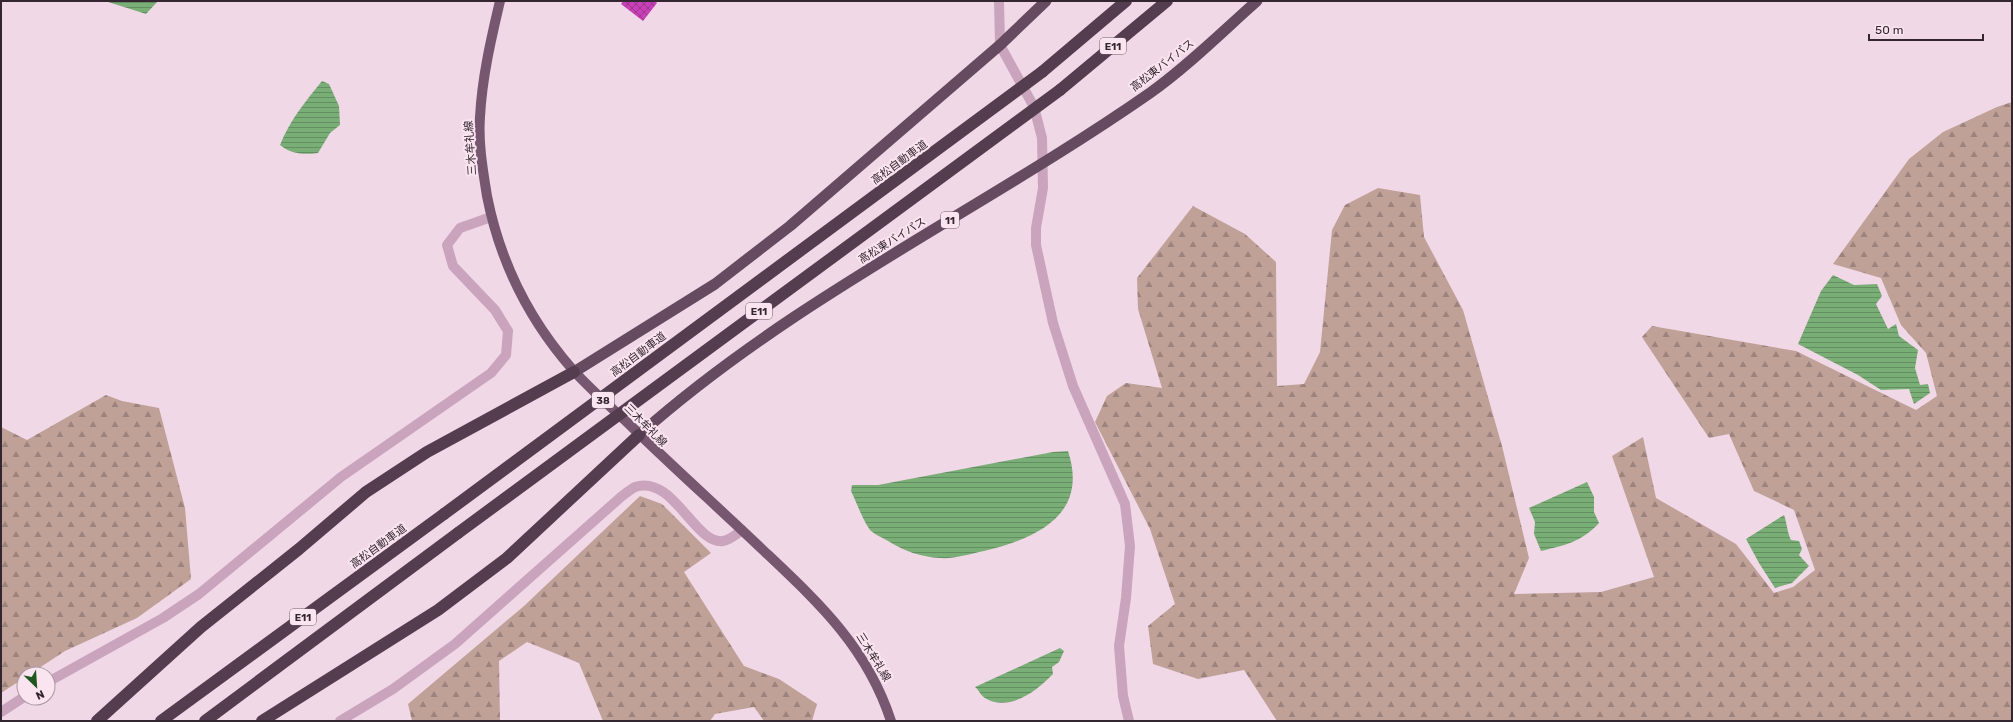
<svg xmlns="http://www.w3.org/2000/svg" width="2013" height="722" viewBox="0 0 2013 722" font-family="Rubik,'Noto Sans JP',sans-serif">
	<defs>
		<pattern id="forest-firs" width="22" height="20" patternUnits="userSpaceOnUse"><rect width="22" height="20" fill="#c0a198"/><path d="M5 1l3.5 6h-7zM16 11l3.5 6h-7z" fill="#9d837d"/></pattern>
		<pattern id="water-rules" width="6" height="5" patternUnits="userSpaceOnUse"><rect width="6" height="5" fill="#7aae77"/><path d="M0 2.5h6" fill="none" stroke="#658d62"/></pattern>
		<pattern id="building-cross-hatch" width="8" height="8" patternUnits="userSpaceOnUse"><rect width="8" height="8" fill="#c740b5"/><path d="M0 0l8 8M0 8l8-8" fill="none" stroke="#a23594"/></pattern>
	</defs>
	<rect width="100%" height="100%" fill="#f1d8e7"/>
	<g fill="url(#forest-firs)">
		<path d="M2012,102v619h-735l-33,-51 -46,9 -45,-15 -5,-38 27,-22 -25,-75 -55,-107 12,-26 19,-13 36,5 -24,-79 -1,-31 56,-72 52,28 31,28 1,124 27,-2 16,-32 12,-122 13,-25 33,-17 42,7 4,42 39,73 39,136 27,112 -15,36 87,-2 53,-15 -42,-121 31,-19 13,61 80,46 38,49 19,-6 22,-17 -21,-60 -40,-19 -25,-57 -20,4 -67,-101 10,-11 144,25 120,59 21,-14 -11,-43 -25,-28 -20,-47 -48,-14 76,-105 34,-27 54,-25z"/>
		<path d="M106,395l16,6 37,7 26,100 6,71 -54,39 -72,33 -35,23h-6v4l-23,15v-266l26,13z"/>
		<path d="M640,496l22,8 49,49 -27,19 60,94 35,13 38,25 -5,17h-48l-10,-14 -39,7 -5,7h-107l-24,-58 -52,-21 -28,19 1,60h-88l-4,-17 116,-98z"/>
	</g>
	<g fill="url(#water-rules)">
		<path d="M105,1h53l-12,13z"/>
		<path d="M322,81l7,3 10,22 1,19 -10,8 -12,20c-14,2 -27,1 -38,-8 10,-25 25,-43 42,-64z"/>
		<path d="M1833,275l21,10 23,-1 5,12 -6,8 12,25 8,-5 3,12 19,14 -3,18 5,17 8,-1 2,9 -16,11 -5,-15 -28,1 -23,-15 -60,-31 23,-53z"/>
		<path d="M1068,451c21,64 -31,87 -84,100 -14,3 -30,8 -44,7 -19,-1 -36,-7 -52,-17 -5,-3 -14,-7 -18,-11 -8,-11 -13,-27 -19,-39l1,-6h26l175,-33z"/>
		<path d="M1587,482l7,15v15l5,11c-18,19 -33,22 -58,28l-7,-17 1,-12 -6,-14z"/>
		<path d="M1784,515c3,8 3,17 7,25l8,1 3,8 -3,6 10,11 -17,17 -17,5 -16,-25 -13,-24z"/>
		<path d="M1060,648l4,3 -5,11 -7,5 1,7c-15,16 -44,39 -68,24 -4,-2 -6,-8 -10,-11z"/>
	</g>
	<path fill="url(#building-cross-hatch)" d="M623,1h32l2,2 -14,18 -22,-17z"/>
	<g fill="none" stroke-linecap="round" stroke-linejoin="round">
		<g stroke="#c9a4bc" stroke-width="10">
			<path d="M999,1l1,44 34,62 8,31 1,50 -7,40v17l17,78 20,63 52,118 5,42 -4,52 -7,48 4,50 6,25"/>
			<path d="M340,721l53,-32 62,-45 167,-148c4,-3 9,-7 13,-9 38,-13 60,58 88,54 7,-1 14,-7 19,-11"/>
		</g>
		<g stroke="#c9a4bc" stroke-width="10">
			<path d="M48,682l115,-64 36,-24 142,-117 150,-104 15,-18 2,-24 -13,-21 -42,-44 -6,-21 13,-17 31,-11"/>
			<path d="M1,712l23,-15"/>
		</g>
		<path stroke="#77576f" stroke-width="10" d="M500,1c-9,38 -18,77 -20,116 -2,26 3,54 7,79 13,66 42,124 86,174 18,20 38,37 57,55 44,43 90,84 134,126 55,52 103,96 127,170"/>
		<g stroke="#664a60" stroke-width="11">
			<path d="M574,372l141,-88 75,-58 210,-181 46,-44"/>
			<path d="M639,435c154,-137 343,-225 511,-342 37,-26 73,-62 107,-92"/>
		</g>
		<g stroke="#553d50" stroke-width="12">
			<path d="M1042,72l84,-71"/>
			<path d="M1060,90l107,-89"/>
			<path d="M97,721l104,-94 98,-78 67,-57 61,-40 147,-80"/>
			<path d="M161,721l283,-207"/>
			<path d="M205,721l253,-188"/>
			<path d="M262,721l176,-111 69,-52 132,-123"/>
		</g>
		<g stroke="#553d50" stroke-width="12">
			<path d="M444,514l598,-442"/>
			<path d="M458,533l602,-443"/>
		</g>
	</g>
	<g text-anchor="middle" stroke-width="4" stroke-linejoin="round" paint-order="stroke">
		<g fill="#f9e4f0" stroke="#6f5f6a" stroke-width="1">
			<rect x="1100" y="38" width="26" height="16" rx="3"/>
			<rect x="941" y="212" width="18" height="16" rx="3"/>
			<rect x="746" y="303" width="26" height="16" rx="3"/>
			<rect x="592" y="392" width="22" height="16" rx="3"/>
			<rect x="290" y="609" width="26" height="16" rx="3"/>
		</g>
		<g font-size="10" font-weight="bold" fill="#342631">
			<text x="1113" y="50">E11</text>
			<text x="950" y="224">11</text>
			<text x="759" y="315">E11</text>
			<text x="603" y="404">38</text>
			<text x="303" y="621">E11</text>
		</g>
		<g font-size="11" fill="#342631" stroke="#f9e4f0">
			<text transform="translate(1162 65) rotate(-38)" y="4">高松東バイパス</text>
			<text transform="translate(470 148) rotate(-94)" y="4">三木牟礼線</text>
			<text transform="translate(899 162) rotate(-36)" y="4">高松自動車道</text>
			<text transform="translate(892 240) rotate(-32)" y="4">高松東バイパス</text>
			<text transform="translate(638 354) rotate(-37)" y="4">高松自動車道</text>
			<text transform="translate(646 425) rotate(45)" y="4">三木牟礼線</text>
			<text transform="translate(378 546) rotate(-36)" y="4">高松自動車道</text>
			<text transform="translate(874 657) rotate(58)" y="4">三木牟礼線</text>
		</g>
	</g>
	<rect width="2013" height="722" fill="none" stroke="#342631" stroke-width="4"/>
	<g transform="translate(36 686) rotate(155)"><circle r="19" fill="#f9e4f0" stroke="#aa98a4"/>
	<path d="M0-3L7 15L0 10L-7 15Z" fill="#1e561b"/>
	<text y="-6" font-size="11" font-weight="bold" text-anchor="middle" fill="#342631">N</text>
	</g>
	<path d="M1869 34v6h114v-6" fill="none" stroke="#342631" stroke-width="2"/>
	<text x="1875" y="34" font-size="12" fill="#342631" stroke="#f9e4f0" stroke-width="3" paint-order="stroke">50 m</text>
</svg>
